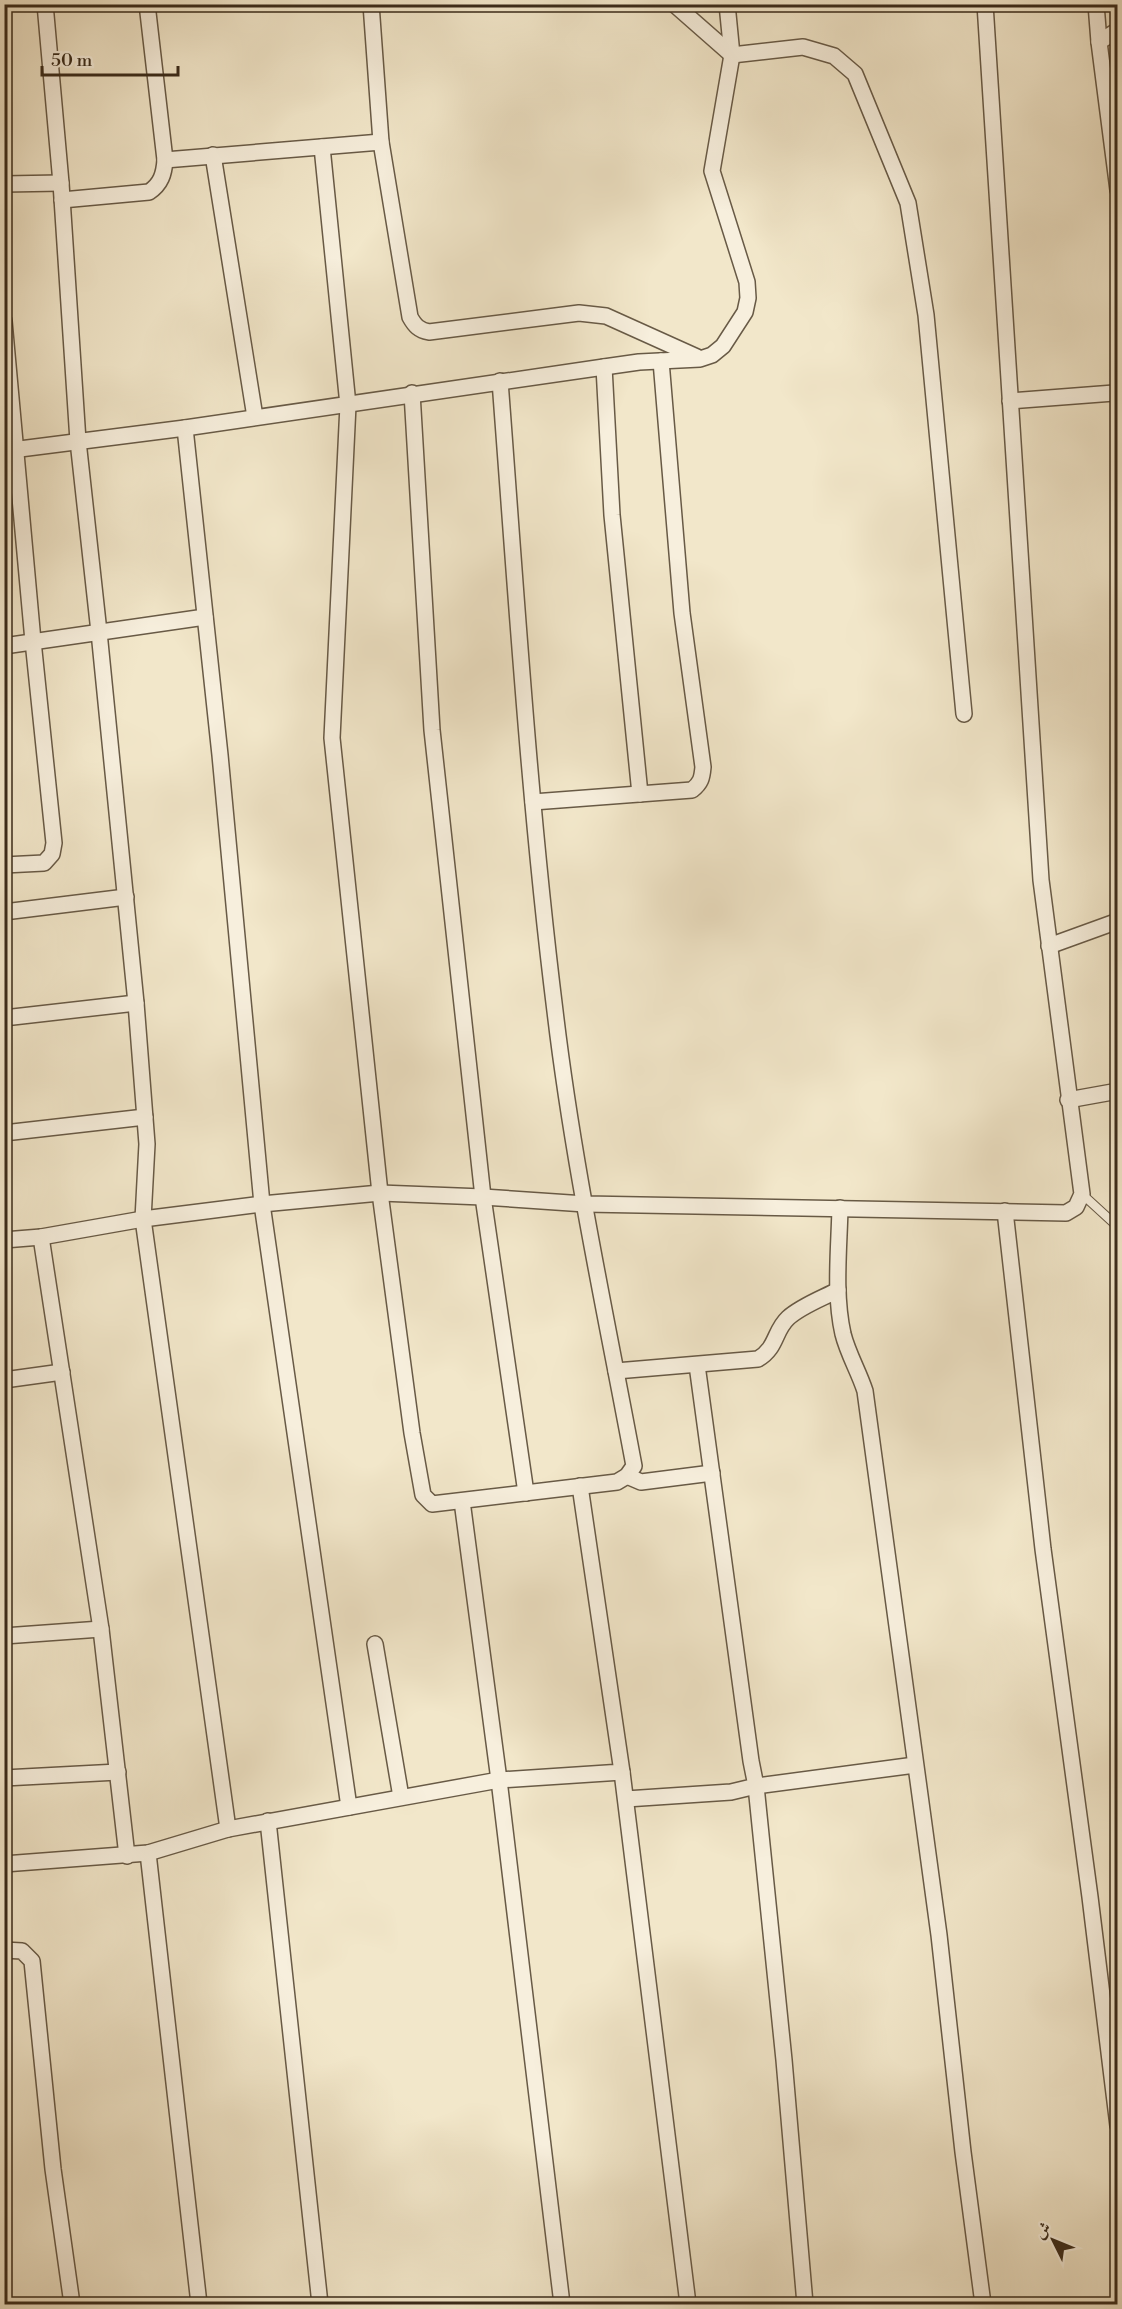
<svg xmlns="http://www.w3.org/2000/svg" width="1122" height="2309" viewBox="0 0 1122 2309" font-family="'Libre Bodoni',Amiri,serif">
	<rect width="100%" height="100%" fill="#f2e7ca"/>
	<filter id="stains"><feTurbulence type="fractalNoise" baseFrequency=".00333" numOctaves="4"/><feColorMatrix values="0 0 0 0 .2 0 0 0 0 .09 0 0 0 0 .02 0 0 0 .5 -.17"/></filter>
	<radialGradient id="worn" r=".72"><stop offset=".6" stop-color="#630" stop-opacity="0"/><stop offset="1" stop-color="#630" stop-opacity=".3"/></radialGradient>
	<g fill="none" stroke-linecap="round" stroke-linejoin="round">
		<defs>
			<path id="service" d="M1082,1194l36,33"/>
			<g id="minor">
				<path d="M45,4l16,179 17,258 21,191 37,371 11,141 -4,75 85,610"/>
				<path d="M147,4l18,156"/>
				<path d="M371,4l10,138 29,175c5,9 9,13 19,15l150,-19 27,3 91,41"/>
				<path d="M674,4l58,51 71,-8 31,9 21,18 53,129 18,112 38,399"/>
				<path d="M1096,4l3,38 19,148"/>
				<path d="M1099,42l19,-12"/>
				<path d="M322,147l26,258 -16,333 48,455 32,240 11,62 9,9 185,-22 10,-6 7,-10c-28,-151 -61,-302 -79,-455 -26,-209 -39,-420 -55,-630"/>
				<path d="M213,155l42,262"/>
				<path d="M4,184l57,-1"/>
				<path d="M62,200l87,-8c12,-8 15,-18 16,-32l216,-18"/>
				<path d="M4,321l29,320 21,202 -2,11 -8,9 -40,2"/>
				<path d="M604,367l8,148 28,279"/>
				<path d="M412,393l20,337 51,467 43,296"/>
				<path d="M1010,401l104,-8 4,-2"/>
				<path d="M185,428l35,327 42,449 87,603"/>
				<path d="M4,451l181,-23 419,-61 35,-5 61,-3 12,-4 11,-9 22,-34 3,-14 -1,-16 -35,-111 20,-116 -5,-51"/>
				<path d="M4,646l201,-29"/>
				<path d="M533,802l159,-12c9,-7 10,-12 11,-23l-21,-154 -21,-252"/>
				<path d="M4,912l122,-15"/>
				<path d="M1049,946l69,-25"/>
				<path d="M4,1018l132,-15"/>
				<path d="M1068,1100l50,-9"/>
				<path d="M4,1133l141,-16"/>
				<path d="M840,1208c-1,42 -6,86 3,126 5,20 16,38 22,57l74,544 24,217 20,152"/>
				<path d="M1005,1211l38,338 47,348 28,229"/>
				<path d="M41,1237l60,392 26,227"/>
				<path d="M4,1240l37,-3 102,-18 119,-15 118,-11 103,4 102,7 481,9 10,-6 6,-13 -41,-314 -56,-876"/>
				<path d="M616,1371l142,-12c19,-11 16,-28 30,-41 13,-12 35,-20 50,-28"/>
				<path d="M4,1380l58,-8"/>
				<path d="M627,1476l14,6 71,-9"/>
				<path d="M462,1501l37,279 63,524"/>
				<path d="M4,1636l97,-7"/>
				<path d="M375,1644l26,153"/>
				<path d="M622,1772l66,532"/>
				<path d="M4,1778l114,-6"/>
				<path d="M626,1799l105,-7 25,-6 -5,-25 -54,-396"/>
				<path d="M268,1821l52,483"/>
				<path d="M148,1853l51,451"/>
				<path d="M4,1864l144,-11 80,-24 271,-49 123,-8 -42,-286"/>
				<path d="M4,1950l18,1 10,10 21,208 19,135"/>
				<path d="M805,2304l-21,-244 -28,-274 159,-21"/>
			</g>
		</defs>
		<use href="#service" stroke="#685a46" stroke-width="10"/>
		<use href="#minor" stroke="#685a46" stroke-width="18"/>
		<use href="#service" stroke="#f7efdd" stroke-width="8"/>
		<use href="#minor" stroke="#f7efdd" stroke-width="15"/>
	</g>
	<rect width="1122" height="2309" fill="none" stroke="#f2e7ca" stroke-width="24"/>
	<rect x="6" y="6" width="1110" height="2297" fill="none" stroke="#3a2b1a" stroke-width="3"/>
	<rect x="12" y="12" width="1098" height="2285" fill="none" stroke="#3a2b1a" stroke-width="1.5"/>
	<g transform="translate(1053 2240) rotate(313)" stroke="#f7efdd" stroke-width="4.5" paint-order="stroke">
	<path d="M0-4.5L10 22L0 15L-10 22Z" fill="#3a2b1a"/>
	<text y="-9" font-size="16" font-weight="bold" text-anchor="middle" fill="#3a2b1a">ش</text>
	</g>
	<path d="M42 66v9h136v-9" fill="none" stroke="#3a2b1a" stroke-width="3"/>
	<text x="51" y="66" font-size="18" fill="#3a2b1a" stroke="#f7efdd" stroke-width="4.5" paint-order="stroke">50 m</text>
	<rect width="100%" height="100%" filter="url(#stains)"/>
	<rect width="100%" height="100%" fill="url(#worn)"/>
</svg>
